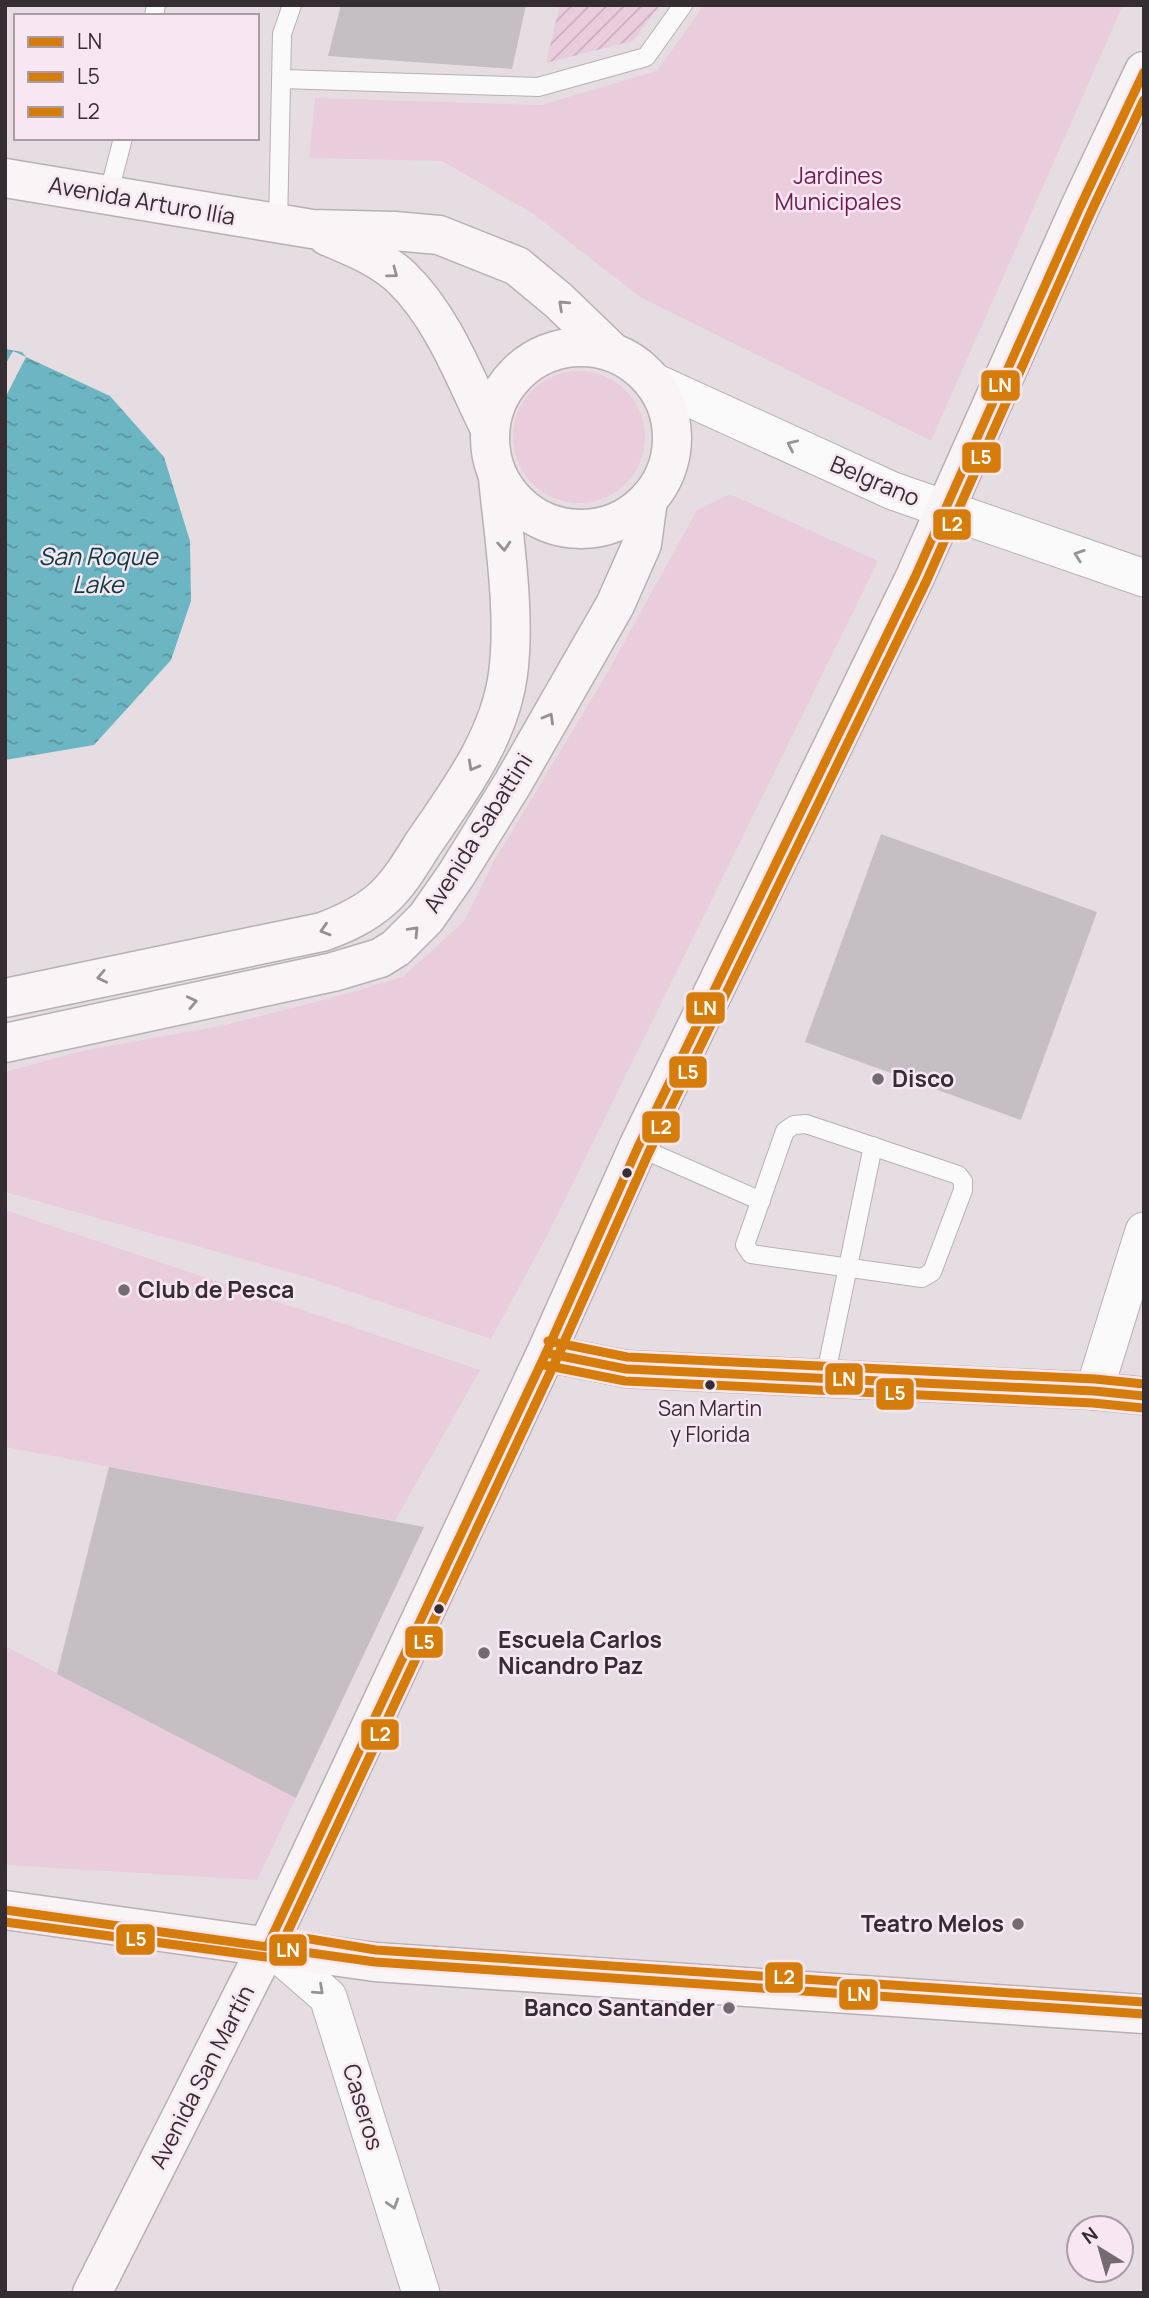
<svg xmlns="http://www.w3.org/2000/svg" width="1149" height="2298" viewBox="0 0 1149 2298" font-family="Manrope,sans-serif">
	<defs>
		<pattern id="garden-furrows" width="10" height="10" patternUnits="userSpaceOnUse" patternTransform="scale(1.75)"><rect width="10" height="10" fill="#eacddd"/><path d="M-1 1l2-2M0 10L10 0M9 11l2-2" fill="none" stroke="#c9b0be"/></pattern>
		<pattern id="water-ripples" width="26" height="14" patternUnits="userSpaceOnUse" patternTransform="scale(1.75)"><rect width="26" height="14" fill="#6cb5c2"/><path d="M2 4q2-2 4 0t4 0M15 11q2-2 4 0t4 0" fill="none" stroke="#5a949e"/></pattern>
	</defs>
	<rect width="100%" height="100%" fill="#e6dde2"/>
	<g fill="#eacddd">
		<path d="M704,5h419l-192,436 -291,-144 -108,-84 -90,-52 -133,-3 6,-60 226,7 116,-34z"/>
		<circle cx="579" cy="437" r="66"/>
		<path d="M730,494l148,67 -331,675 -56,103 -181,-61 -305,-86v-120l77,-21 143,-26 121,-31 58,-18 60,-55 30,-60 112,-186 91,-165z"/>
		<path d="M5,1211v-1l475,160 -85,151 -390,-74z"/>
		<path d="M5,1646l291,152 -39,82 -252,-15z"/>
	</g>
	<path fill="url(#garden-furrows)" d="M551,5h109l-27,36 -87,22 13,-55z"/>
	<path fill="url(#water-ripples)" d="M5,349l17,3 4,5 84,39 54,61 26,84 1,60 -20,59 -77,85 -89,15z"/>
	<path fill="#e6dde2" d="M13,351l13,6 -21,41v-33z"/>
	<g fill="#c5bec2">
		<path d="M341,5h185l-14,64 -184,-13z"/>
		<path d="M881,834l216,78 -76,208 -216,-78z"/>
		<path d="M109,1467l315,60 -128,271 -239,-124z"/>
	</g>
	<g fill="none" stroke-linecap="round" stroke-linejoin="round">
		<defs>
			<g id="lane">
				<path d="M154,16l2,-11"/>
				<path d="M282,79l256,8 108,-30 37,-52"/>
				<path d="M108,196l15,-58"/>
				<path d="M278,225l4,-191 10,-29"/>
				<path d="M806,1124l152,51 5,6v9l-31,82 -10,6 -171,-24 -6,-9 40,-114 9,-6z"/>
				<path d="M638,1147l123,54"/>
				<path d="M825,1378l48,-232"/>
			</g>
			<g id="street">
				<path d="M652,381l241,110 251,87"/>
				<path d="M546,1353l80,16 468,22 50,5"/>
				<path d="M1094,1391l50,-160"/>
				<path d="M268,1945l60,52 93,296"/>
			</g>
			<g id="secondary">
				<path d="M5,178l307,51 82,2 45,4 78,31 41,34 54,52"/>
				<path d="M327,236c26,11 54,22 75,42 41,40 62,98 87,149"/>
				<circle cx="581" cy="438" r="91"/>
				<path d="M5,998l317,-66c22,-8 42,-17 60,-33 17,-15 29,-36 41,-55 35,-51 77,-107 85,-170 8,-59 -4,-136 -10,-196"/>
				<path d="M5,1043l328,-71 47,-14 16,-10 30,-30 30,-43 57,-92 102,-178 27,-61 6,-44"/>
				<path d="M5,1910l370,52 769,52"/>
				<path d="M92,2293l176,-348 278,-592 92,-206 277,-570 165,-370 64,-136"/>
			</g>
		</defs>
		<use href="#lane" stroke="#b7b0b4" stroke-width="20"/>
		<use href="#street" stroke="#b7b0b4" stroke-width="39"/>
		<use href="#secondary" stroke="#b7b0b4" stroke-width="41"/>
		<use href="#lane" stroke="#fbfafb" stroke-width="18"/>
		<use href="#street" stroke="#fbfafb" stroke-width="37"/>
		<use href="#secondary" stroke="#f9f4f6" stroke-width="38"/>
		<defs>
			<g id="bus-1">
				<path d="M546,1353l80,16 468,22 50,5"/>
				<path d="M5,1910l370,52 769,52"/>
				<path d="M268,1945l278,-592 92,-206 277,-570 165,-370 64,-135"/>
			</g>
			<g id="bus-2">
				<path d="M544,1365l81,16 468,22 50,5"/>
				<path d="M5,1922l261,35"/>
				<path d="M279,1950l278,-592 92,-206 277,-570 165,-370 53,-112"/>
			</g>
			<g id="bus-3">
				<path d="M1144,100l-53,112 -165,370 -277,570 -92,206 -271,577 90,15 768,52"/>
				<path d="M548,1341l79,16 468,22 49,5"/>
			</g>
		</defs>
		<use href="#bus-1" stroke="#f8e6f0" stroke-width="14"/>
		<use href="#bus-2" stroke="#f8e6f0" stroke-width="14"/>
		<use href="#bus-3" stroke="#f8e6f0" stroke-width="14"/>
		<use href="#bus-1" stroke="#d67c0a" stroke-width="9"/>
		<use href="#bus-2" stroke="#d67c0a" stroke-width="9"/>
		<use href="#bus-3" stroke="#d67c0a" stroke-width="9"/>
	</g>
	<defs><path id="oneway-chevron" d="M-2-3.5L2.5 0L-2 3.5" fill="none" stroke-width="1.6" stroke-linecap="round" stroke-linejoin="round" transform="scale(1.75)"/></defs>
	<g stroke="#969094">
		<use href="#oneway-chevron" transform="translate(393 273) rotate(37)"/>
		<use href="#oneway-chevron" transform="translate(563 305) rotate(-137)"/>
		<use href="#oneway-chevron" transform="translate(504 546) rotate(86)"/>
		<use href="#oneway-chevron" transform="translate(549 718) rotate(-60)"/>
		<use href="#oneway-chevron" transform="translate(473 766) rotate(119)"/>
		<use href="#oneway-chevron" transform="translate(325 930) rotate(163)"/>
		<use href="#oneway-chevron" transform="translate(414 931) rotate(-46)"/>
		<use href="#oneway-chevron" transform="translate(102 977) rotate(168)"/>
		<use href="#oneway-chevron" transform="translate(192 1002) rotate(-12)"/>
	</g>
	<g stroke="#989496">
		<use href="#oneway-chevron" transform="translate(792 445) rotate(-155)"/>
		<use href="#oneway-chevron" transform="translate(1079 555) rotate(-161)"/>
		<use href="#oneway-chevron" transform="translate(319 1990) rotate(42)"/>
		<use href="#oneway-chevron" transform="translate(393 2204) rotate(73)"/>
	</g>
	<g fill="#726b6f" stroke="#f8e6f0" stroke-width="2.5">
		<circle cx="878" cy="1079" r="7"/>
		<circle cx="124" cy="1290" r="7"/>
		<circle cx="484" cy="1653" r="7"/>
		<circle cx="1018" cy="1924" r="7"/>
		<circle cx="729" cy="2008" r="7"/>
	</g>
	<g fill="#342d31" stroke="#f8e6f0" stroke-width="2.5">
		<circle cx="627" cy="1173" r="6"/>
		<circle cx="710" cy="1385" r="6"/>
		<circle cx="439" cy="1609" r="6"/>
	</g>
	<g text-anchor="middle" stroke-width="5" stroke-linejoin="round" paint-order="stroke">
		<g font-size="21" fill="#342d31" stroke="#f8e6f0">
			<text x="710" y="1416">San Martin<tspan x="710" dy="26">y Florida</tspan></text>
		</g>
		<g font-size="23" fill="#6d1d53" stroke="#f8e6f0">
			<text x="838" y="184">Jardines<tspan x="838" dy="26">Municipales</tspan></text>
		</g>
		<g font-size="23" fill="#342d31" stroke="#f8e6f0">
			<text transform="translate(142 201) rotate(10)" y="8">Avenida Arturo Ilía</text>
			<text transform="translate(875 481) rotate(23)" y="8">Belgrano</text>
			<text transform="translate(478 833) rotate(-58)" y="8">Avenida Sabattini</text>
			<text transform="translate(202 2077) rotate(-63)" y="8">Avenida San Martín</text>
			<text transform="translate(363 2107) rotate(73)" y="8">Caseros</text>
		</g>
		<g font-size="23" font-weight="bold" fill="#342d31" stroke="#f8e6f0" text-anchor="start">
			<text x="892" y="1087">Disco</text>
			<text x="138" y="1298">Club de Pesca</text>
			<text x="498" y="1648">Escuela Carlos<tspan x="498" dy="26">Nicandro Paz</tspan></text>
			<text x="1004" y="1932" text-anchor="end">Teatro Melos</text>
			<text x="715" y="2016" text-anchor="end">Banco Santander</text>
		</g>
		<g font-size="24" font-style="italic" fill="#093b42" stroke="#f8e6f0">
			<text x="98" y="565">San Roque<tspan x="98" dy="28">Lake</tspan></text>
		</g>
	</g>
	<g stroke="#f8e6f0" stroke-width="2.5">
		<rect x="980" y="369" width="41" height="33" rx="7" fill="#d67c0a"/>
		<rect x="961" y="441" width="41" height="33" rx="7" fill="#d67c0a"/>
		<rect x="932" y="508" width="40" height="33" rx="7" fill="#d67c0a"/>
		<rect x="685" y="991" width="41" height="34" rx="7" fill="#d67c0a"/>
		<rect x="668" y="1055" width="40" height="34" rx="7" fill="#d67c0a"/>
		<rect x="641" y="1110" width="40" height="34" rx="7" fill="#d67c0a"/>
		<rect x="824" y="1362" width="40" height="34" rx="7" fill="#d67c0a"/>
		<rect x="875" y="1377" width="40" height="34" rx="7" fill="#d67c0a"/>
		<rect x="404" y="1625" width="40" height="34" rx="7" fill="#d67c0a"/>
		<rect x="360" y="1718" width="40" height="33" rx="7" fill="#d67c0a"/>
		<rect x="115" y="1923" width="41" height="33" rx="7" fill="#d67c0a"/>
		<rect x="268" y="1933" width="40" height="34" rx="7" fill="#d67c0a"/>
		<rect x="764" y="1961" width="40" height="33" rx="7" fill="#d67c0a"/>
		<rect x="838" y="1978" width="41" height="33" rx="7" fill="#d67c0a"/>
	</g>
	<g font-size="19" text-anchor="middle" font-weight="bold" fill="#fff">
		<text x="1000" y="392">LN</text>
		<text x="981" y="464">L5</text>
		<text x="952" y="531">L2</text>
		<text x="705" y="1015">LN</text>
		<text x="688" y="1079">L5</text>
		<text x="661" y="1134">L2</text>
		<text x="844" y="1386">LN</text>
		<text x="895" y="1400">L5</text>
		<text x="424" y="1649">L5</text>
		<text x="380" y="1741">L2</text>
		<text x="136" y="1946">L5</text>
		<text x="288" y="1957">LN</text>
		<text x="784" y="1984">L2</text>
		<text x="859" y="2001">LN</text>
	</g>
	<rect width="1149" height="2298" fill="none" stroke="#342d31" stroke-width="14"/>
	<rect x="14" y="14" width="245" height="126" fill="#f8e6f0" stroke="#aa9ca4" stroke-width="2"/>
	<rect x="28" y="37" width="35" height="10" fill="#d67c0a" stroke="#aa9ca4" stroke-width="2"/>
	<text x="77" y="49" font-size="21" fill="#342d31">LN</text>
	<rect x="28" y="72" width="35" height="10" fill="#d67c0a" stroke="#aa9ca4" stroke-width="2"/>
	<text x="77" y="84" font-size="21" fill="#342d31">L5</text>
	<rect x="28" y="107" width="35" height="10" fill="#d67c0a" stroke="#aa9ca4" stroke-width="2"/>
	<text x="77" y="119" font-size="21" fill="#342d31">L2</text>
	<g transform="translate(1100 2249) rotate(323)"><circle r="33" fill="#f8e6f0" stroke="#aa9ca4" stroke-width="2"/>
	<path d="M0-5L12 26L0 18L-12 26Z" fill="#726b6f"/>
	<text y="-10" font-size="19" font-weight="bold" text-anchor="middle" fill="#342d31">N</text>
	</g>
</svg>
